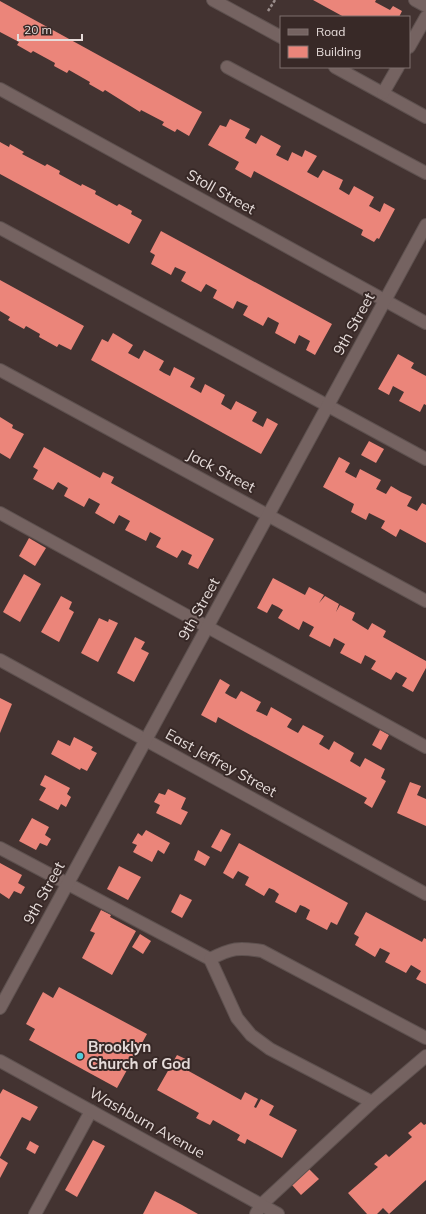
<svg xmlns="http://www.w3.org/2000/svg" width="426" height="1214" viewBox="0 0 426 1214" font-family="Mulish,sans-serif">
	<rect width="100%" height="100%" fill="#433331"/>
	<g fill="#eb857a">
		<path d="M313,0h63l-1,2 15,8 3,-4 9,5 -3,6h-55z"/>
		<path d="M0,1l202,111 -13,24 -12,-7 -2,3 -13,-7 2,-3 -23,-12 -1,2 -35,-22 -2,2 -14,-8 1,-2 -21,-12 -2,3 -13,-7 1,-3 -22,-12 -2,2 -14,-8 2,-3 -19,-10z"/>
		<path d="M230,119l20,10 -5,9 11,6 5,-9 20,11 -5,9 12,6 4,-9 10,5 3,-7 12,6 -10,16 11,6 5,-8 20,10 -4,9 10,6 5,-9 20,11 -5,9 11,6 4,-9 11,6 -16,30 -2,-1 -3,4 -13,-7 2,-5 -109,-59 -3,7 -16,-9 4,-7 -31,-17 12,-20 6,2z"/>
		<path d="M0,142l9,5 1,-3 14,8 -2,2 23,12 2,-2 13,7 -1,3 22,12 1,-2 14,7 -1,3 22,12 2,-2 13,7 -1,3 11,6 -13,24 -129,-70z"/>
		<path d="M161,231l171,93 -17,31 -9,-5 4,-9 -11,-6 -4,9 -20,-11 4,-10 -11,-6 -5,9 -20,-11 5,-9 -11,-5 -4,8 -20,-11 4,-8 -11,-6 -5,8 -20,-11 5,-9 -11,-5 -4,8 -20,-11 4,-9 -5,-3z"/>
		<path d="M0,280l84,46 -13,24 -12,-6 -2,3 -18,-10 1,-3 -14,-8 -2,3 -16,-9 2,-3 -10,-6z"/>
		<path d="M113,333l20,12 -5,8 11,6 5,-9 20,11 -5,9 5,3 6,3 4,-9 21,11 -5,9 6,3 5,3 4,-9 20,11 -4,9 10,6 5,-9 21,11 -5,9 11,6 4,-9 11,6 -17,30 -170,-94 11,-21 6,3z"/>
		<path d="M398,354l16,9 -3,5 15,8v29l-2,-1 -4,8 -21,-11 5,-9 -11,-6 -4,9 -11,-6z"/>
		<path d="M0,417l13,8 -1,3 12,6 -14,25 -10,-6z"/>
		<path d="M369,441l15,8 -8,14 -15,-8z"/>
		<path d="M44,447l56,31 3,-6 11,5 -3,6 103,56 -16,30 -10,-5 4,-9 -10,-5 -5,8 -21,-11 5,-9 -11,-6 -4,9 -21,-11 5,-9 -11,-6 -5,9 -19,-11 5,-9 -11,-6 -5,9 -20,-11 4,-8 -10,-6 -5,8 -20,-11 5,-9 -5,-3z"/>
		<path d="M339,457l11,6 -5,9 11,6 4,-9 21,11 -5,9 10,5 5,-8 10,6 11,5 -5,9 10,5 5,-8 4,2v38l-26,-14 -4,8 -15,-9 4,-7 -16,-8 -3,7 -15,-8 3,-8 -31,-17z"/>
		<path d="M29,538l17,10 -11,18 -16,-10z"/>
		<path d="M24,574l17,10 -21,38 -17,-10z"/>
		<path d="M273,578l32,17 4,-8 15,8 -5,8 6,-7 14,8 -3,8 4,-7 15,8 -3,7 16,10 4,-7 14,8 -3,6 43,24v7l-13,24 -11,-6 5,-8 -11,-6 -5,8 -20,-11 5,-8 -11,-6 -4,9 -21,-11 5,-9 -11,-6 -4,9 -21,-11 5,-9 -11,-6 -4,9 -21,-12 5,-8 -5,-3 -6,-3 -5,9 -10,-5z"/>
		<path d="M61,596l11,6 -3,7 5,3 -15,30 -18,-10z"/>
		<path d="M99,618l9,4 1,-3 9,4 -20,39 -17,-9z"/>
		<path d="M135,637l10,5 -4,7 8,4 -15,29 -17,-9z"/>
		<path d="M220,679l10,6 -5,8 5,3 6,3 5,-8 20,11 -5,9 5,2 6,3 4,-9 21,12 -5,8 11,6 5,-8 21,11 -5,8 10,6 5,-9 20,12 -4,8 10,6 5,-9 20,11 -4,9 5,3 -14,27 -8,-5 3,-5 -133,-72 -16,-9 -2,6 -15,-8z"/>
		<path d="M0,698l12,6 -12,29z"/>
		<path d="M380,730l9,5 -8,15 -9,-5z"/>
		<path d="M74,737l19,10 -2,3 6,3 -10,18 -6,-3 -1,2 -29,-16 7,-14 12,6z"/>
		<path d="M45,775l25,13 -3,6 4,3 -5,10 -5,-3 -3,6 -19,-10 7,-12 -6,-3z"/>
		<path d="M410,782l11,4 -4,9 9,4v27l-29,-13z"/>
		<path d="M168,789l18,9 -5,11 7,3 -7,13 -25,-12 4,-8 -6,-3 5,-9 6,2z"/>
		<path d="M32,818l17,9 -4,8 6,4 -4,7 -7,-3 -4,7 -17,-9z"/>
		<path d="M221,829l10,5 -10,18 -10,-5z"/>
		<path d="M146,830l24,13 -6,11 -6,-4 -6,12 -19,-10 4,-7 -5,-2 6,-10 4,3z"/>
		<path d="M239,843l109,60 -11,22 -6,-3 -4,8 -21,-11 4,-9 -5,-3 -5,-2 -4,8 -21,-11 4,-8 -5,-4 -5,-2 -5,8 -19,-11 4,-8 -11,-6 -5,8 -10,-6z"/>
		<path d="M198,850l12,7 -5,9 -11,-6z"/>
		<path d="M0,863l22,12 -4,8 7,4 -4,7 -7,-3 -5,8 -9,-6z"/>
		<path d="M119,866l22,11 -13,23 -21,-11z"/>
		<path d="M180,894l12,6 -10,18 -11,-6z"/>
		<path d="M101,910l10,5 -1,2 26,14 -24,44 -30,-17 13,-25 -5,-2z"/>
		<path d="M366,912l56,30 2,-4 2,1v45l-10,-5 5,-8 -10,-6 -5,8 -21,-11 5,-9 -10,-5 -5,9 -20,-12 4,-8 -5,-3z"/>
		<path d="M140,934l11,7 -8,13 -11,-7z"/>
		<path d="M59,987l88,47 -30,54 -88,-48 6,-11 -9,-5 17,-32 10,6z"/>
		<path d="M177,1055l13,6 -5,8 56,31 4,-8 13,7 -4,8 2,1 5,-9 13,7 -5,9 28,15 -15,28 -35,-19 -2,5 -8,-4 3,-5 -27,-15 -3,5 -14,-7 3,-5 -42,-23z"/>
		<path d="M3,1089l35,18 -8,14 -8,-4 -22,40v-63z"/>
		<path d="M421,1122l3,3 2,-1v56l-37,34 -6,-6 -6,6h-10l-19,-21 30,-26 -4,-3 12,-10 3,3 23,-20 -4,-4z"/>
		<path d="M93,1140l12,6 -28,51 -12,-7z"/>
		<path d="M30,1141l9,5 -4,8 -9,-5z"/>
		<path d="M0,1158l8,5 -8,15z"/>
		<path d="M309,1169l10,10 -18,16 -10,-11z"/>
		<path d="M155,1191l27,14 16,9h-55z"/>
	</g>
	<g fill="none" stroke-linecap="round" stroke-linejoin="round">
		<defs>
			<g id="lane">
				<path d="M227,67l199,106"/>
				<path d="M0,228l426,231"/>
				<path d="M0,513l426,234"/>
				<path d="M0,848l210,111"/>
				<path d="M372,1102l-102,-53 -19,-14 -14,-17 -27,-59c22,-11 28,-12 52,-8l164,87"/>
				<path d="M35,1214l56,-103"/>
				<path d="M256,1214l5,-9 111,-103 54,-46"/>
			</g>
			<g id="street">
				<path d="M213,0l68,37"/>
				<path d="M415,0l11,6"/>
				<path d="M409,47l17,-30"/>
				<path d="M335,67l91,50"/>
				<path d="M0,89l426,234"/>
				<path d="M383,93l15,-26"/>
				<path d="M0,370l426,231"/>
				<path d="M0,660l426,234"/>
				<path d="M0,1008l426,-783"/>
				<path d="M0,1061l278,153"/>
			</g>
		</defs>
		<use href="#lane" stroke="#5e514f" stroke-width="14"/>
		<use href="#street" stroke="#5e514f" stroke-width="14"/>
		<path stroke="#9b8e8c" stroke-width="2.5" stroke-dasharray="3 2" stroke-linecap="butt" d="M268,11l7,-11"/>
		<use href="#lane" stroke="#756361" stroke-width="12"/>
		<use href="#street" stroke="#756361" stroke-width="12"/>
	</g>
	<circle fill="#53cbda" stroke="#382927" stroke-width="1.5" cx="80" cy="1056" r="4"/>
	<g text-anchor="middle" stroke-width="4" stroke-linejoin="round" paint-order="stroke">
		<g font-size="15" fill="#e6dcda" stroke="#382927">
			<text transform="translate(221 192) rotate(29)" y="5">Stoll Street</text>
			<text transform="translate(354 324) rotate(-61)" y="5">9th Street</text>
			<text transform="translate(221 471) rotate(28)" y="5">Jack Street</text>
			<text transform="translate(199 609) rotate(-61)" y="5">9th Street</text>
			<text transform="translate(221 763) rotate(29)" y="5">East Jeffrey Street</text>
			<text transform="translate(44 893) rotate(-61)" y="5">9th Street</text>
			<text transform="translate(147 1123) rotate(29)" y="5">Washburn Avenue</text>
		</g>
		<g font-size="15" font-weight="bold" fill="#e6dcda" stroke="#382927" text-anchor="start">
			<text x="88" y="1052">Brooklyn<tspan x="88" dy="17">Church of God</tspan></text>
		</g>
	</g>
	<rect x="280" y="16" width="130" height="52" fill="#382927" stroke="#7e716f"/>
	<rect x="288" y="29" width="20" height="6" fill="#756361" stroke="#7e716f"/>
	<text x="316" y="36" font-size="12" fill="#e6dcda">Road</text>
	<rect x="288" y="46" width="20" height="12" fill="#eb857a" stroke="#7e716f"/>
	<text x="316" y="56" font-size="12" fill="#e6dcda">Building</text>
	<path d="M18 34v6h64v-6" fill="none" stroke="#e6dcda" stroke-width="2"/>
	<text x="24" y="34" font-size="12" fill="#e6dcda" stroke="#382927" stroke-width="3" paint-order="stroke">20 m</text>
</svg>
